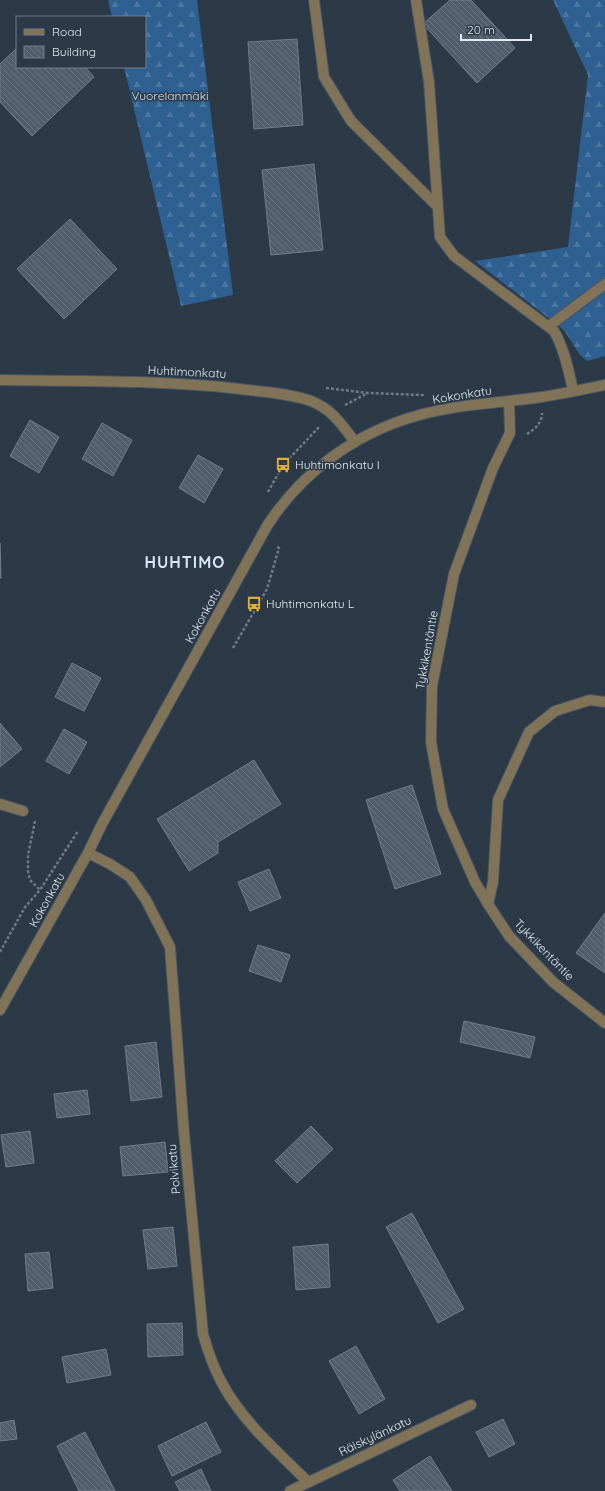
<svg xmlns="http://www.w3.org/2000/svg" width="605" height="1491" viewBox="0 0 605 1491" font-family="Quicksand,sans-serif">
	<defs>
		<pattern id="forest-firs" width="22" height="20" patternUnits="userSpaceOnUse"><rect width="22" height="20" fill="#2f6092"/><path d="M5 1l3.5 6h-7zM16 11l3.5 6h-7z" fill="#4d77a2"/></pattern>
		<pattern id="building-back-hatch" width="6" height="6" patternUnits="userSpaceOnUse"><rect width="6" height="6" fill="#505e6c"/><path d="M-1 5l2 2M0 0l6 6M5-1l2 2" fill="none" stroke="#697581"/></pattern>
	</defs>
	<rect width="100%" height="100%" fill="#2c3946"/>
	<g fill="url(#forest-firs)">
		<path d="M108,0h89l36,295 -52,11 -57,-239h21v-50h-33z"/>
		<path d="M553,0h52v356l-18,5 -7,-6 -16,-25 -89,-69 93,-14 20,-172z"/>
	</g>
	<g fill="url(#building-back-hatch)" stroke="#6f7d8d">
		<path d="M450,0h21l44,48 -38,35 -54,-59z"/>
		<path d="M297,39l6,86 -49,4 -6,-87z"/>
		<path d="M17,48v19h68l9,10 -62,59 -32,-34v-38z"/>
		<path d="M314,164l9,86 -52,5 -9,-85z"/>
		<path d="M70,219l47,50 -53,50 -47,-50z"/>
		<path d="M30,420l29,17 -20,36 -29,-17z"/>
		<path d="M102,423l30,17 -19,36 -31,-17z"/>
		<path d="M198,455l25,14 -19,34 -25,-15z"/>
		<path d="M0,543l1,35h-1z"/>
		<path d="M72,663l29,15 -17,33 -29,-14z"/>
		<path d="M0,723l22,26 -22,18z"/>
		<path d="M64,729l23,13 -18,32 -23,-13z"/>
		<path d="M254,760l27,44 -63,38v11l-29,18 -32,-52z"/>
		<path d="M412,785l29,89 -46,15 -29,-89z"/>
		<path d="M269,869l12,29 -31,13 -12,-29z"/>
		<path d="M605,913v60l-29,-20z"/>
		<path d="M258,945l32,10 -9,27 -32,-11z"/>
		<path d="M464,1021l71,16 -5,21 -70,-16z"/>
		<path d="M156,1042l6,55 -31,4 -6,-55z"/>
		<path d="M87,1090l3,24 -33,4 -3,-24z"/>
		<path d="M311,1126l22,23 -36,34 -22,-22z"/>
		<path d="M30,1131l4,32 -28,4 -5,-32z"/>
		<path d="M165,1142l3,30 -45,4 -3,-29z"/>
		<path d="M412,1213l52,96 -26,14 -52,-96z"/>
		<path d="M173,1227l4,39 -29,3 -5,-39z"/>
		<path d="M328,1244l2,43 -34,3 -3,-43z"/>
		<path d="M49,1252l4,36 -25,3 -3,-37z"/>
		<path d="M182,1323l1,32 -35,2 -1,-33z"/>
		<path d="M356,1346l29,53 -26,15 -30,-53z"/>
		<path d="M106,1349l5,26 -44,8 -5,-26z"/>
		<path d="M503,1419l12,25 -26,13 -13,-25z"/>
		<path d="M14,1420l3,19 -17,2v-18z"/>
		<path d="M206,1422l15,30 -49,24 -14,-30z"/>
		<path d="M85,1432l30,59h-36l-22,-45z"/>
		<path d="M430,1456l22,35h-52l-7,-11z"/>
		<path d="M201,1469l10,22h-31l-5,-9z"/>
	</g>
	<g fill="none" stroke-linecap="round" stroke-linejoin="round">
		<defs>
			<g id="minor">
				<path d="M314,0l10,77 27,44 86,85"/>
				<path d="M416,0l13,82 11,155 14,19 100,75c10,17 15,40 19,60"/>
				<path d="M549,326l56,-42"/>
				<path d="M0,380c80,1 160,0 240,9 23,3 49,4 71,12 21,8 31,24 44,41"/>
				<path d="M509,401l1,32 -17,35 -39,106 -22,112 -1,56 12,67 32,73 13,22 21,32 44,46 52,41"/>
				<path d="M0,804l23,7"/>
				<path d="M88,853l22,11 20,13 16,23 24,47 14,186 19,201c5,18 11,35 20,51 21,38 55,67 85,97"/>
				<path d="M488,904l5,-22 5,-82 31,-68 26,-21 35,-11 15,2"/>
				<path d="M0,1010l88,-157 14,-29 165,-298c34,-53 88,-93 149,-110 41,-12 84,-13 126,-19 21,-3 42,-8 63,-12"/>
				<path d="M290,1491l181,-86"/>
			</g>
		</defs>
		<use href="#minor" stroke="#495562" stroke-width="12"/>
		<g stroke="#6e7a85" stroke-width="2.5" stroke-dasharray="3 2" stroke-linecap="butt">
			<path d="M326,388l42,5 56,2"/>
			<path d="M345,405l23,-12"/>
			<path d="M527,434c8,-5 15,-11 15,-21"/>
			<path d="M268,492l15,-27 37,-39"/>
			<path d="M233,648l34,-59 12,-41 -3,-2"/>
			<path d="M35,821l-7,34v16l2,9 10,10"/>
			<path d="M0,952l25,-45 15,-17 38,-59"/>
		</g>
		<use href="#minor" stroke="#807357" stroke-width="10"/>
	</g>
	<defs>
		<symbol id="bus-bare" viewBox="-9 -9 18 18"><path d="M-5-6H5V4H4V6H2V4H-2V6H-4V4H-5ZM-3.5-4V0h7V-4ZM-3.5 1.2v1.5H-2V1.2ZM2 1.2v1.5H3.5V1.2Z" fill="#e0b034" stroke="#2c3946" stroke-width="2.5" paint-order="stroke"/></symbol>
	</defs>
	<g fill-rule="evenodd">
		<use href="#bus-bare" x="272" y="454" width="22" height="22"/>
		<use href="#bus-bare" x="243" y="593" width="22" height="22"/>
	</g>
	<g text-anchor="middle" stroke-width="3" stroke-linejoin="round" paint-order="stroke">
		<g font-size="12" fill="#d8e6f5" stroke="#2c3946">
			<text x="170" y="100">Vuorelanmäki</text>
		</g>
		<g font-size="12" fill="#e1e9f2" stroke="#2c3946">
			<text transform="translate(187 372) rotate(3)" y="4">Huhtimonkatu</text>
			<text transform="translate(462 395) rotate(-9)" y="4">Kokonkatu</text>
			<text transform="translate(203 616) rotate(-61)" y="4">Kokonkatu</text>
			<text transform="translate(427 650) rotate(-80)" y="4">Tykkikentäntie</text>
			<text transform="translate(47 900) rotate(-61)" y="4">Kokonkatu</text>
			<text transform="translate(544 950) rotate(46)" y="4">Tykkikentäntie</text>
			<text transform="translate(174 1169) rotate(-95)" y="4">Polvikatu</text>
			<text transform="translate(375 1436) rotate(-25)" y="4">Räiskylänkatu</text>
		</g>
		<g font-size="12" fill="#e1e9f2" stroke="#2c3946" text-anchor="start">
			<text x="295" y="469">Huhtimonkatu I</text>
			<text x="266" y="608">Huhtimonkatu L</text>
		</g>
		<g font-size="16" font-weight="bold" letter-spacing="1" fill="#d6e5f7" stroke="#2c3946">
			<text x="185" y="568">HUHTIMO</text>
		</g>
	</g>
	<rect x="16" y="16" width="130" height="52" fill="#2c3946" stroke="#747f8b"/>
	<rect x="24" y="29" width="20" height="6" fill="#807357" stroke="#747f8b"/>
	<text x="52" y="36" font-size="12" fill="#e1e9f2">Road</text>
	<rect x="24" y="46" width="20" height="12" fill="url(#building-back-hatch)" stroke="#747f8b"/>
	<text x="52" y="56" font-size="12" fill="#e1e9f2">Building</text>
	<path d="M461 34v6h70v-6" fill="none" stroke="#e1e9f2" stroke-width="2"/>
	<text x="467" y="34" font-size="12" fill="#e1e9f2" stroke="#2c3946" stroke-width="3" paint-order="stroke">20 m</text>
</svg>
